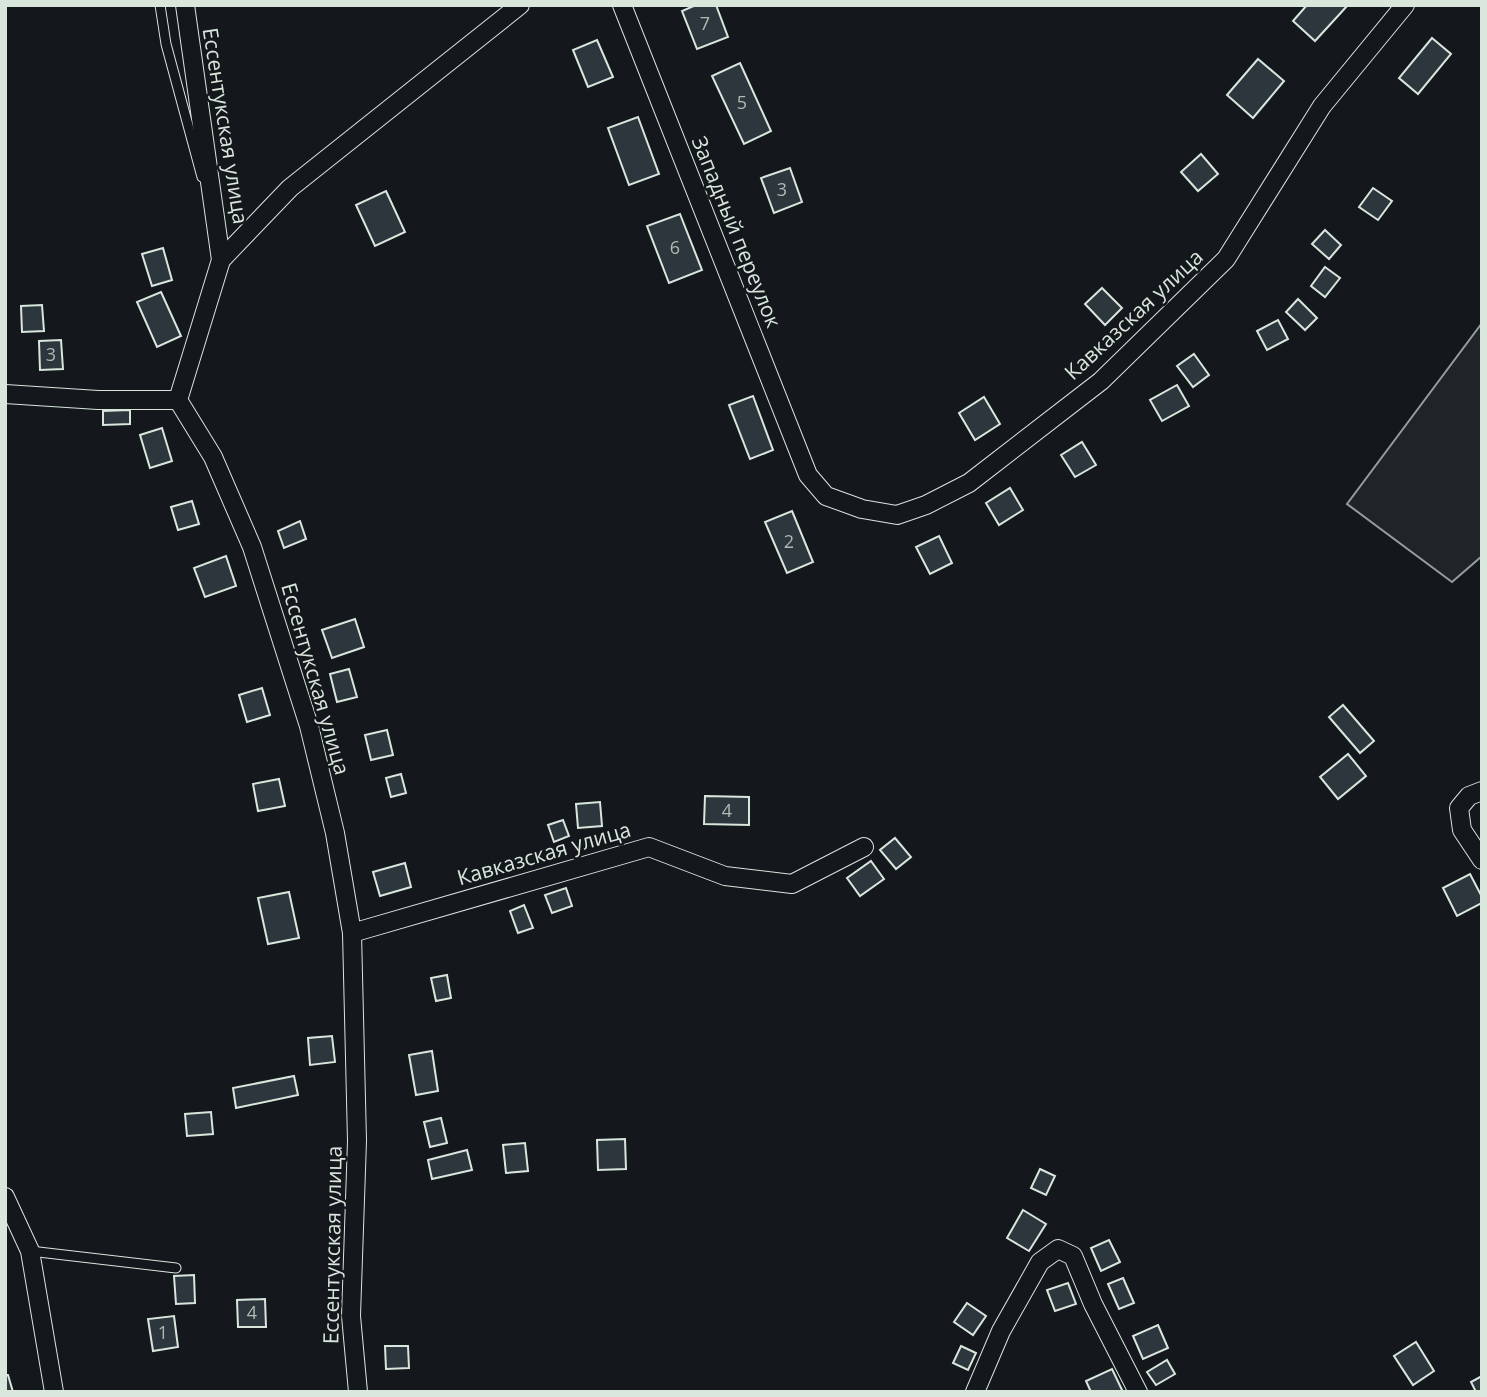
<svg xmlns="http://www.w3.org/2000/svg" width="1487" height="1397" viewBox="0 0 1487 1397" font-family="'Open Sans',sans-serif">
	<rect width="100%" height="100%" fill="#14181c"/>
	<path fill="#202428" stroke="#939e99" stroke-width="2" d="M1482,323v233l-30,26 -105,-78z"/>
	<g fill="#2c363c" stroke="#d8e6dc" stroke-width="2">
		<path d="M696,5h20l12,32 -31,12 -15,-38z"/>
		<path d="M1307,5h40v1l-32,35 -22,-20z"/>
		<path d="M1432,38l19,16 -33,40 -19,-16z"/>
		<path d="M597,40l16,37 -25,10 -15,-37z"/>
		<path d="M1258,59l26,22 -31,37 -26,-23z"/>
		<path d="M740,63l31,68 -27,13 -32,-68z"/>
		<path d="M638,117l21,57 -30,11 -21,-57z"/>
		<path d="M1201,154l17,20 -20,17 -17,-19z"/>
		<path d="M790,168l12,34 -28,11 -13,-35z"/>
		<path d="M1373,188l19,13 -14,19 -19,-13z"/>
		<path d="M386,191l19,41 -30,14 -19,-41z"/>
		<path d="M680,214l22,56 -33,13 -22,-57z"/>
		<path d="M1325,230l16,15 -12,14 -17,-15z"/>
		<path d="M163,248l9,32 -20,6 -10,-32z"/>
		<path d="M1325,267l15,11 -15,19 -14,-11z"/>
		<path d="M1102,288l20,20 -17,17 -20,-21z"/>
		<path d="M161,292l20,44 -24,11 -20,-45z"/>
		<path d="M1298,299l19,19 -12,12 -19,-18z"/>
		<path d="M42,305l2,26 -22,1 -1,-26z"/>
		<path d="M1278,320l10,19 -21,11 -10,-19z"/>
		<path d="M61,340l2,29 -23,1 -1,-29z"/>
		<path d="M1194,354l15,21 -16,12 -16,-21z"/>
		<path d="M1177,385l12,21 -27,15 -12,-21z"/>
		<path d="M753,396l20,54 -23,9 -21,-54z"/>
		<path d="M984,397l16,27 -25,16 -16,-27z"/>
		<path d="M130,410v14l-27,1v-14z"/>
		<path d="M162,428l10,33 -22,7 -10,-33z"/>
		<path d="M1082,442l14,23 -21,12 -14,-22z"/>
		<path d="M1010,488l13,22 -24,15 -13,-22z"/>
		<path d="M192,501l7,23 -21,6 -7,-23z"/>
		<path d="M792,511l21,51 -26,11 -22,-51z"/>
		<path d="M300,521l6,18 -22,9 -6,-17z"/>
		<path d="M939,536l13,27 -22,11 -14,-27z"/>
		<path d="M226,556l10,30 -31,11 -11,-29z"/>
		<path d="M355,619l9,28 -32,11 -10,-28z"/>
		<path d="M349,669l8,28 -20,5 -7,-28z"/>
		<path d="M262,688l8,27 -23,7 -8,-27z"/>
		<path d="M1343,705l31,36 -14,12 -31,-36z"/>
		<path d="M387,730l6,25 -22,5 -6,-25z"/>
		<path d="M1348,754l18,22 -28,23 -18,-22z"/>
		<path d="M401,774l5,19 -15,4 -5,-19z"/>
		<path d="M279,779l6,27 -27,5 -5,-27z"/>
		<path d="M705,796l44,1v28l-45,-1z"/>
		<path d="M600,802l2,24 -24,2 -2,-24z"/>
		<path d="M563,820l6,16 -15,6 -6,-17z"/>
		<path d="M895,838l16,19 -15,12 -16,-19z"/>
		<path d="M871,861l13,18 -24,17 -13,-18z"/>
		<path d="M405,863l6,24 -31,9 -7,-24z"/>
		<path d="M1470,874l12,23v6l-25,13 -14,-28z"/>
		<path d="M566,888l6,18 -20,7 -7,-18z"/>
		<path d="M289,892l10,46 -31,6 -10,-46z"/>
		<path d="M524,905l9,23 -15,5 -8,-22z"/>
		<path d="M447,975l4,23 -15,3 -5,-23z"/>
		<path d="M332,1036l3,26 -25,3 -2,-27z"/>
		<path d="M432,1051l6,40 -22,4 -7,-40z"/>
		<path d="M294,1076l4,19 -62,13 -3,-20z"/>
		<path d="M211,1112l2,22 -26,2 -2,-22z"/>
		<path d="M441,1118l6,25 -17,4 -6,-25z"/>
		<path d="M625,1139l1,30 -28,1 -1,-30z"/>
		<path d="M525,1143l3,28 -22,2 -3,-28z"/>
		<path d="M467,1150l5,20 -40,9 -4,-19z"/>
		<path d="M1040,1169l15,7 -9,19 -15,-7z"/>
		<path d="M1023,1210l23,14 -17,27 -22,-13z"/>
		<path d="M1109,1240l11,22 -19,9 -10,-23z"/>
		<path d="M194,1275l1,28 -19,1 -2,-28z"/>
		<path d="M1123,1278l11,25 -15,6 -11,-25z"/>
		<path d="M1068,1283l8,21 -21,7 -8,-21z"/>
		<path d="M265,1299l1,28h-28l-1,-27z"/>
		<path d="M967,1303l19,13 -13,19 -19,-13z"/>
		<path d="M174,1316l4,31 -25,4 -5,-32z"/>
		<path d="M1158,1325l10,23 -25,11 -10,-23z"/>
		<path d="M1416,1342l18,29 -21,14 -19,-29z"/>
		<path d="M385,1346h23l1,22 -23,1z"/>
		<path d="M961,1346l15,7 -8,17 -15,-7z"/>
		<path d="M1167,1360l8,14 -19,11 -9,-13z"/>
		<path d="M1112,1369l11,23h-32l-5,-11z"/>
		<path d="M5,1375h3l5,17h-8z"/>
		<path d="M1482,1376v16h-6l-5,-10z"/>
	</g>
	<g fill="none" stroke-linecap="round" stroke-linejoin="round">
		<defs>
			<g id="lane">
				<path d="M160,5l6,39 36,133"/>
				<path d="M30,1251l146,17"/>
			</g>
			<g id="street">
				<path d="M185,5l36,255 -43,140 35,57 39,90 57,179 26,107 17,100 5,208 -6,175 7,76"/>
				<path d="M622,5l186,470 18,21 36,13 35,6 29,-10 43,-22 132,-102 125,-122 96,-153 83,-101"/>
				<path d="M221,260l69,-72 230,-183"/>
				<path d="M5,394l93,6h80"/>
				<path d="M1482,791l-13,5 -10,12 3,22 20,30"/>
				<path d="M352,933l297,-86 76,29 67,8 72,-37"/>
				<path d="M5,1197l25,54 24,141"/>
				<path d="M975,1392l26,-61 39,-69 18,-13 15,7 20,48 45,88"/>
			</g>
		</defs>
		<use href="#lane" stroke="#d8e6dc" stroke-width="11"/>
		<use href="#street" stroke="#d8e6dc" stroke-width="20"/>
		<use href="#lane" stroke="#14181c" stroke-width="9"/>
		<use href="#street" stroke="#14181c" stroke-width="18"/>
	</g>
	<g text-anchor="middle" stroke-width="5" stroke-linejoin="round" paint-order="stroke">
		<g font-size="18" fill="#adbab4">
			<text x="705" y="30">7</text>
			<text x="742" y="109">5</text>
			<text x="782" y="196">3</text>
			<text x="675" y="254">6</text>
			<text x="51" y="361">3</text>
			<text x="789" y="548">2</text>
			<text x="727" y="817">4</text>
			<text x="252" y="1319">4</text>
			<text x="163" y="1339">1</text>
		</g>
		<g font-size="21" fill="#d8e6dc" stroke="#14181c">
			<text transform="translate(225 126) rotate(81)" y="7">Ессентукская улица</text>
			<text transform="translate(736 232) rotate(68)" y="7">Западный переулок</text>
			<text transform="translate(1134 315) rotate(-43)" y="7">Кавказская улица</text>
			<text transform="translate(315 679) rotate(74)" y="7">Ессентукская улица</text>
			<text transform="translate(544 854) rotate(-16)" y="7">Кавказская улица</text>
			<text transform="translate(333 1245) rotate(-89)" y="7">Ессентукская улица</text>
		</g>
	</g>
	<rect width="1487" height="1397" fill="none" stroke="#d8e6dc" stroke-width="14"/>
</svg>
